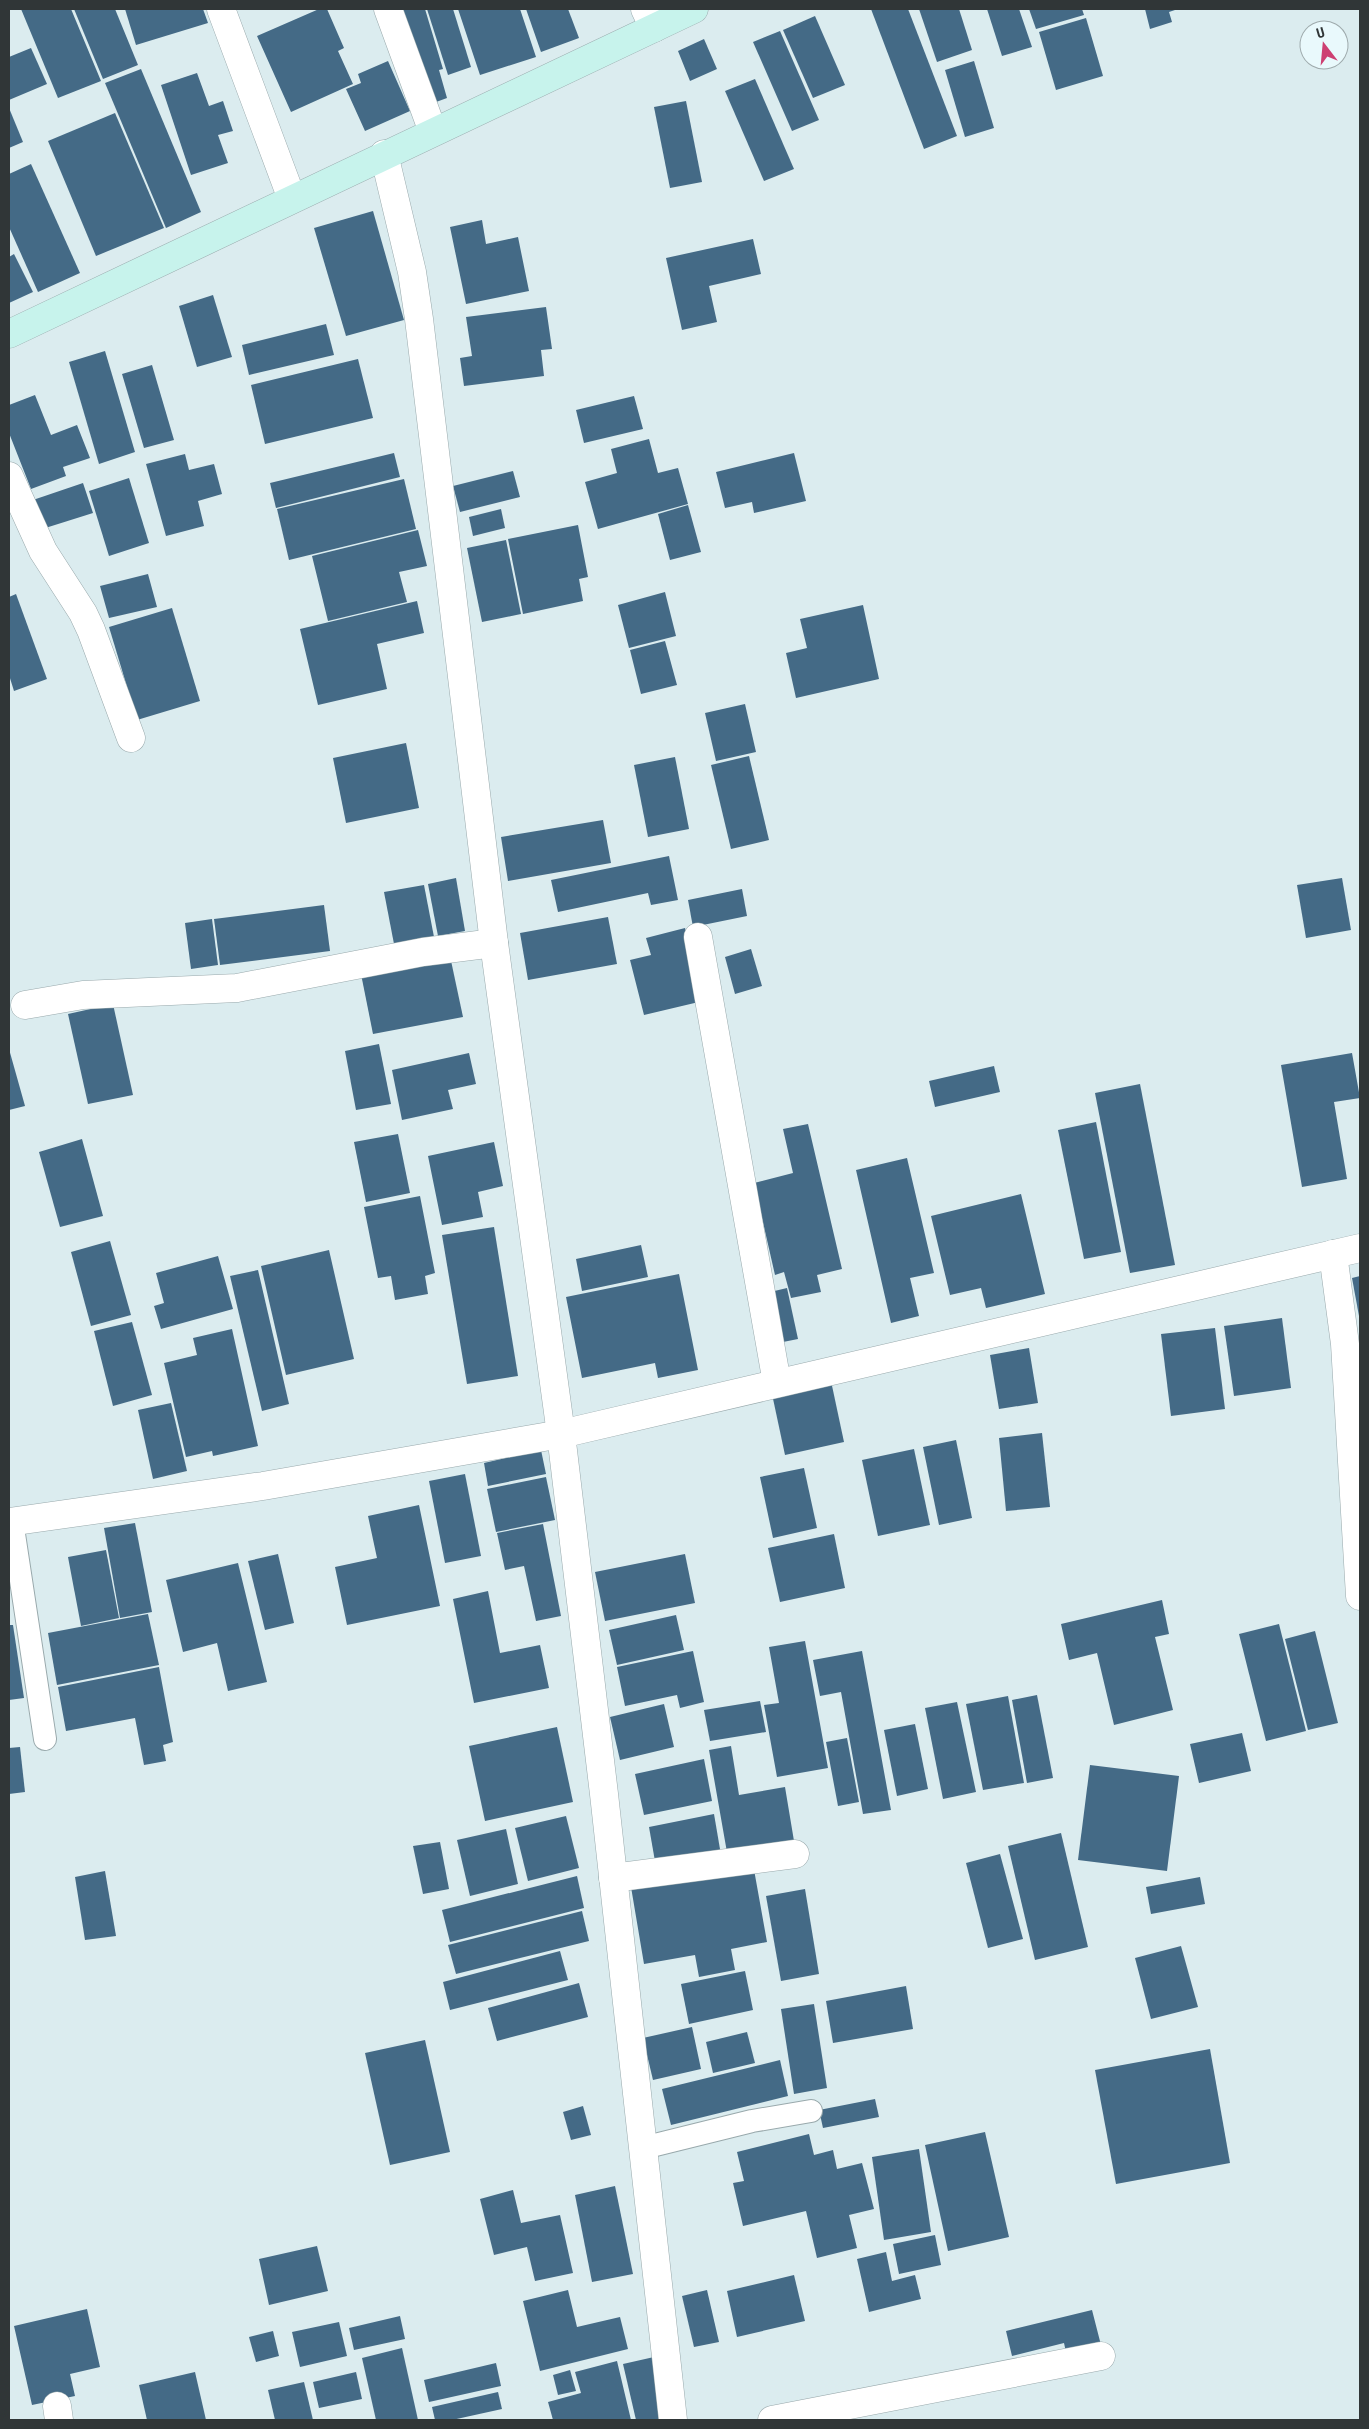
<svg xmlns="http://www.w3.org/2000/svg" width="1369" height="2429" viewBox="0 0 1369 2429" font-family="'Roboto Condensed',sans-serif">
	<rect width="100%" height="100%" fill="#dbecef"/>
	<g fill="#446a86">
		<path d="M21,9h50l30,72 -43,17z"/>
		<path d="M74,9h41l23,56 -35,14z"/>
		<path d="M125,9h78l5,14 -72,22z"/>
		<path d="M319,9h8l17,39 -6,3 15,33 -62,28 -34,-76z"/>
		<path d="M398,9h27l18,60 -4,1 8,28 -19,7z"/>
		<path d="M427,9h26l18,58 -23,8z"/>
		<path d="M458,9h62l16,48 -56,18z"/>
		<path d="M526,9h42l11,29 -38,14z"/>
		<path d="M871,9h37l49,127 -33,13z"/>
		<path d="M919,9h40l13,41 -35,12z"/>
		<path d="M987,9h32l13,38 -30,9z"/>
		<path d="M1029,9h53l2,6 -48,14z"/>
		<path d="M1145,9h33l-9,3 3,10 -22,7z"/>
		<path d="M815,16l30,69 -32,13 -30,-68z"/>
		<path d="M1086,18l17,58 -47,14 -17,-58z"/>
		<path d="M780,31l39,89 -27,11 -39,-89z"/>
		<path d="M704,39l13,30 -27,12 -12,-30z"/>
		<path d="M31,48l16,36 -38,16v-43z"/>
		<path d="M388,61l22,50 -45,20 -19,-42 15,-6 -3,-9z"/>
		<path d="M974,61l20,67 -29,9 -20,-67z"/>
		<path d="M141,69l60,143 -35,16 -61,-145z"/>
		<path d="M197,73l12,33 14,-5 10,30 -15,4 10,28 -37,12 -30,-90z"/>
		<path d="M755,79l39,90 -30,12 -39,-90z"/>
		<path d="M686,101l16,81 -32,6 -16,-81z"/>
		<path d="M9,108l14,34 -14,6z"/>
		<path d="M115,113l49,115 -68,28 -48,-115z"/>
		<path d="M31,164l49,109 -42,19 -29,-65v-53z"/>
		<path d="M373,211l31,109 -58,16 -32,-108z"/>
		<path d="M482,220l4,24 32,-7 11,54 -63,13 -16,-77z"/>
		<path d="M753,239l8,35 -52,12 8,36 -35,8 -16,-72z"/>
		<path d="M14,254l19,38 -24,11v-46z"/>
		<path d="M213,295l19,62 -35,10 -18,-61z"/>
		<path d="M546,307l6,42 -11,1 3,26 -80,10 -4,-28 12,-2 -6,-39z"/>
		<path d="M326,324l8,31 -85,20 -7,-30z"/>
		<path d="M105,351l30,101 -36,12 -30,-102z"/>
		<path d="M358,359l15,59 -108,26 -14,-59z"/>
		<path d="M152,365l22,75 -30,8 -22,-74z"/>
		<path d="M35,395l16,40 26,-10 13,33 -27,9 3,9 -35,13 -22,-56v-28z"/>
		<path d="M634,396l9,33 -59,14 -8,-33z"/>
		<path d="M649,439l9,34 20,-5 10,36 -90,25 -13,-47 32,-9 -6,-24z"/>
		<path d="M394,453l6,24 -124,31 -6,-25z"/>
		<path d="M794,453l12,48 -52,12 -2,-11 -27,6 -9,-36z"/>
		<path d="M185,454l4,16 25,-6 8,30 -24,7 6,25 -38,10 -20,-72z"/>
		<path d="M513,471l7,26 -60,15 -7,-26z"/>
		<path d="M129,478l20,65 -40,13 -20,-65z"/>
		<path d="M404,479l12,50 -127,31 -12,-51z"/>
		<path d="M83,483l10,30 -54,17 -9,-29z"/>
		<path d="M688,505l13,47 -31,8 -12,-46z"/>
		<path d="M501,509l4,19 -32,8 -4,-19z"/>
		<path d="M578,525l10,52 -9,2 4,22 -60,13 -15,-75z"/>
		<path d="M418,530l9,36 -28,6 8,30 -79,19 -16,-65z"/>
		<path d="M506,540l15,74 -39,8 -15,-74z"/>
		<path d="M148,574l9,33 -48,11 -9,-32z"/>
		<path d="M665,592l11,44 -47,12 -11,-43z"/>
		<path d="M16,594l31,85 -33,12 -5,-16v-78z"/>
		<path d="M417,601l7,32 -47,11 10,45 -69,16 -18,-76z"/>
		<path d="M863,605l16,74 -83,19 -10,-45 21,-5 -7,-29z"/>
		<path d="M172,608l28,93 -63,19 -28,-93z"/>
		<path d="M665,641l12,44 -36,9 -11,-44z"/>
		<path d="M745,704l11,48 -40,9 -11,-48z"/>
		<path d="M406,743l13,65 -73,15 -13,-65z"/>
		<path d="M749,756l20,84 -38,9 -20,-84z"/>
		<path d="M675,757l14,72 -41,8 -14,-72z"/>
		<path d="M603,820l8,43 -103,18 -7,-44z"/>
		<path d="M669,856l9,44 -27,5 -3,-12 -90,19 -7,-32z"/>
		<path d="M456,878l9,53 -27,5 -10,-52z"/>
		<path d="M1342,878l9,52 -45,8 -9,-53z"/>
		<path d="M424,885l10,52 -40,7 -10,-52z"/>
		<path d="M742,889l5,27 -54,11 -5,-27z"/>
		<path d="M324,905l6,46 -110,14 -6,-46z"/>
		<path d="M608,917l9,47 -89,16 -8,-47z"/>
		<path d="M212,919l6,46 -27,4 -6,-46z"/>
		<path d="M685,928l18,73 -59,14 -14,-55 21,-5 -5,-17z"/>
		<path d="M751,949l11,37 -27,8 -10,-37z"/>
		<path d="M450,956l13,61 -90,17 -12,-60z"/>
		<path d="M113,1004l20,91 -45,9 -20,-90z"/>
		<path d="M379,1044l12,60 -35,6 -11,-59z"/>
		<path d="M9,1049l16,57 -16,4z"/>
		<path d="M469,1053l7,31 -28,6 5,19 -51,11 -10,-50z"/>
		<path d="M1352,1053l8,45 -26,4 13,77 -45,8 -21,-122z"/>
		<path d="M994,1066l6,26 -65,15 -6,-26z"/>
		<path d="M1140,1084l35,181 -45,8 -35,-180z"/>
		<path d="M1096,1122l25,130 -37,7 -26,-129z"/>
		<path d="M808,1124l34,145 -25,6 4,17 -30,6 -7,-26 -9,3 -21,-92 39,-10 -10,-44z"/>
		<path d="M398,1134l12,59 -44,9 -12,-60z"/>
		<path d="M82,1139l21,77 -43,11 -21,-75z"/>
		<path d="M494,1142l9,44 -25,6 5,25 -41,8 -14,-69z"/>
		<path d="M907,1158l27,115 -24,5 9,38 -28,7 -35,-153z"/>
		<path d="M1021,1194l24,100 -59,14 -5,-20 -31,7 -19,-79z"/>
		<path d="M420,1196l15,77 -10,3 3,18 -33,6 -4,-24 -13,2 -14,-71z"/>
		<path d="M494,1227l24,149 -51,8 -25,-149z"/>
		<path d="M110,1241l21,74 -40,11 -20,-74z"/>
		<path d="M641,1245l7,32 -66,14 -6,-32z"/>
		<path d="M329,1250l25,109 -68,16 -25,-109z"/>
		<path d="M218,1256l15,53 -72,20 -7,-23 10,-3 -8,-30z"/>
		<path d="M258,1270l31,134 -27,7 -32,-135z"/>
		<path d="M679,1274l19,96 -40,8 -3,-15 -73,15 -16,-81z"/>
		<path d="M1360,1276v40h-1l-7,-38z"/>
		<path d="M787,1288l11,51 -20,4 -12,-50z"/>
		<path d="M1282,1318l9,70 -57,8 -10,-70z"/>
		<path d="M132,1322l20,73 -39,11 -19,-75z"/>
		<path d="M1215,1328l10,81 -54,7 -10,-82z"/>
		<path d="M232,1329l26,117 -45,10 -1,-5 -26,6 -22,-94 33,-8 -4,-17z"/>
		<path d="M1029,1348l9,55 -39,6 -9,-54z"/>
		<path d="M831,1381l13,61 -59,13 -13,-61z"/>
		<path d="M171,1403l16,68 -34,8 -15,-69z"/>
		<path d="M1042,1433l8,74 -44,4 -7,-73z"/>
		<path d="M956,1440l16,78 -33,7 -16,-78z"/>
		<path d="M914,1449l16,76 -52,11 -16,-76z"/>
		<path d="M541,1450l5,24 -58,12 -4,-23z"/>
		<path d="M804,1468l13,60 -44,10 -13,-61z"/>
		<path d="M465,1474l16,82 -36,7 -16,-82z"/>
		<path d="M546,1477l9,43 -59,12 -9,-43z"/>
		<path d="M419,1505l21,101 -93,19 -12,-58 42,-9 -9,-42z"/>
		<path d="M135,1523l17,89 -32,6 -16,-90z"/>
		<path d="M543,1524l18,92 -25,5 -12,-55 -19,4 -8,-37z"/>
		<path d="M834,1534l11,54 -65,14 -12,-54z"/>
		<path d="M106,1550l13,68 -38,8 -13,-69z"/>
		<path d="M278,1554l16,69 -29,7 -17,-69z"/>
		<path d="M685,1554l10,49 -90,18 -10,-49z"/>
		<path d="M238,1563l29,119 -39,9 -11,-48 -34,9 -17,-72z"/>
		<path d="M488,1591l12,62 40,-8 9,43 -75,15 -21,-104z"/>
		<path d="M1162,1600l7,34 -14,3 18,73 -59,15 -17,-72 -28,7 -8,-36z"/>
		<path d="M148,1614l11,51 -102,20 -9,-52z"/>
		<path d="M676,1615l8,35 -67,15 -8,-35z"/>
		<path d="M1279,1624l27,107 -40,10 -27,-107z"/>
		<path d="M9,1625h4l11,73 -15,2z"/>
		<path d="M1315,1631l23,92 -30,7 -23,-91z"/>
		<path d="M805,1641l23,127 -51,9 -13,-72 15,-2 -10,-56z"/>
		<path d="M693,1651l11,51 -24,6 -3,-13 -52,11 -8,-39z"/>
		<path d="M862,1651l29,159 -28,4 -22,-122 -21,4 -7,-36z"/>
		<path d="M159,1667l14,75 -10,3 3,16 -22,4 -9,-47 -69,13 -8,-44z"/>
		<path d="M1037,1695l16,83 -26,5 -15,-83z"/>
		<path d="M1008,1696l16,87 -41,7 -17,-86z"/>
		<path d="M760,1701l6,31 -56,9 -6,-31z"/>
		<path d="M957,1702l19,90 -33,7 -18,-91z"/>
		<path d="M664,1704l10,43 -54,13 -10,-43z"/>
		<path d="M915,1724l13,65 -31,7 -13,-66z"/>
		<path d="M557,1727l16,75 -88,19 -16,-75z"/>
		<path d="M1242,1733l9,38 -52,12 -9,-39z"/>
		<path d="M847,1738l12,64 -21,4 -12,-64z"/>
		<path d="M731,1746l8,49 46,-8 10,60 -67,11 -19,-108z"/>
		<path d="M20,1747l5,45 -16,2v-46z"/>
		<path d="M704,1759l8,42 -68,14 -9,-41z"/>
		<path d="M1090,1765l89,11 -12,95 -89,-11z"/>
		<path d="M714,1814l7,41 -65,12 -7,-40z"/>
		<path d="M566,1816l13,52 -51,13 -13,-53z"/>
		<path d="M506,1829l12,55 -48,12 -13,-56z"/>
		<path d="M1061,1833l27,114 -53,13 -27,-114z"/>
		<path d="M440,1842l9,47 -26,5 -10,-48z"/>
		<path d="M1000,1854l23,85 -35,9 -22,-85z"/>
		<path d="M753,1864l14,78 -36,7 4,21 -36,7 -4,-22 -51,9 -13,-77z"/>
		<path d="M105,1871l11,65 -31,4 -10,-63z"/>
		<path d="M577,1876l7,32 -134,34 -8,-32z"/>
		<path d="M1200,1877l5,27 -54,10 -5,-27z"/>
		<path d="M805,1889l14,85 -38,7 -15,-85z"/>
		<path d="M582,1911l7,30 -133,33 -8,-29z"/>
		<path d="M1181,1946l17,61 -47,12 -16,-61z"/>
		<path d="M560,1951l8,29 -118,30 -7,-28z"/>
		<path d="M745,1971l8,39 -64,14 -8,-40z"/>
		<path d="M579,1983l9,34 -91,24 -9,-33z"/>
		<path d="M906,1986l7,43 -80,14 -7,-42z"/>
		<path d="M814,2004l13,84 -33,6 -13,-85z"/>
		<path d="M692,2027l9,42 -48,11 -10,-42z"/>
		<path d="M747,2032l8,31 -42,10 -7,-31z"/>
		<path d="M425,2040l25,112 -60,13 -25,-112z"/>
		<path d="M1210,2049l20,114 -114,21 -21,-114z"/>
		<path d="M780,2060l8,36 -117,29 -9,-36z"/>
		<path d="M875,2099l4,18 -56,11 -4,-18z"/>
		<path d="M583,2106l8,29 -20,5 -8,-28z"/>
		<path d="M985,2132l24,105 -61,14 -23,-106z"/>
		<path d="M809,2134l5,21 19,-5 4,19 25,-6 12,46 -25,6 8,33 -40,10 -11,-47 -63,15 -10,-43 11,-2 -7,-29z"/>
		<path d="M919,2149l12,83 -47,8 -12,-83z"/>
		<path d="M615,2186l18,88 -41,8 -17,-87z"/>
		<path d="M513,2190l8,33 39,-8 13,58 -38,8 -8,-34 -33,8 -14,-56z"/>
		<path d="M935,2235l6,30 -42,9 -6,-30z"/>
		<path d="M317,2246l11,45 -59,14 -10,-46z"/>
		<path d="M886,2252l6,29 23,-6 6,24 -52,13 -12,-53z"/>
		<path d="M794,2275l11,46 -68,16 -10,-46z"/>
		<path d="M568,2290l9,37 43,-10 8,32 -88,22 -17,-70z"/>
		<path d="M707,2290l12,52 -25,5 -12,-51z"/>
		<path d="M87,2309l13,58 -30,7 5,22 -43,9 -18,-79z"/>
		<path d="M1092,2310l10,39 -35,8 -3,-14 -52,13 -6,-25z"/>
		<path d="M400,2316l5,23 -51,11 -5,-22z"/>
		<path d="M339,2322l8,34 -47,11 -8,-35z"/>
		<path d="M273,2331l6,25 -23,6 -7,-25z"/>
		<path d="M402,2348l16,72h-42l-14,-62z"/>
		<path d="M654,2357l15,60 -13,3h-20l-13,-56z"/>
		<path d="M617,2361l14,59h-78l-5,-18 33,-9 -6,-21z"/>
		<path d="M496,2363l5,23 -72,16 -5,-22z"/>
		<path d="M570,2370l6,21 -18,4 -5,-20z"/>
		<path d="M195,2372l11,48h-59l-8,-35z"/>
		<path d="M356,2372l6,27 -43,9 -6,-26z"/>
		<path d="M304,2382l9,38h-38l-7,-30z"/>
		<path d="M498,2392l4,17 -50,11h-17l-3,-13z"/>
	</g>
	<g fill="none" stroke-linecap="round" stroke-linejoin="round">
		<defs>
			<g id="lane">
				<path d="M12,1521l33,218"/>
				<path d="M643,2148l109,-27 59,-10"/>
			</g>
			<g id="street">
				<path d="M221,9l71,190"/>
				<path d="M388,9l45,123"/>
				<path d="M645,9l9,19"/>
				<path d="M384,154l28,118 7,47 75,624 67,491 43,360 69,626"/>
				<path d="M9,476l34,75 40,62 8,17 40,108"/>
				<path d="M698,937l79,446"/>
				<path d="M25,1005l58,-10 154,-7 186,-36 71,-9"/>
				<path d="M1333,1254l12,90 15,252"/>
				<path d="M9,1522l254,-36 298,-52 799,-186"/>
				<path d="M613,1878l182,-24"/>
				<path d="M57,2406l2,14"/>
				<path d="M772,2420l329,-64"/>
			</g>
			<path id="secondary" d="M9,334l685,-325"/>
		</defs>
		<use href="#lane" stroke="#99a9ac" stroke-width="24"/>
		<use href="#street" stroke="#99a9ac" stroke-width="29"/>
		<use href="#secondary" stroke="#99a9ac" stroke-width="29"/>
		<use href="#lane" stroke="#fff" stroke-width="22"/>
		<use href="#street" stroke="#fff" stroke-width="28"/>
		<use href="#secondary" stroke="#c7f3ec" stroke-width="28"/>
	</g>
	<rect width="1369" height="2429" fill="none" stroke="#303637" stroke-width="20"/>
	<g transform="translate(1324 45) rotate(344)"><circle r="24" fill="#e9f9fc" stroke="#9fabad"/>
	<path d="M0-4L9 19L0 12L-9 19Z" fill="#cd4072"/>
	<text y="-8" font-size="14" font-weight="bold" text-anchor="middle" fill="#303637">U</text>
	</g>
</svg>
